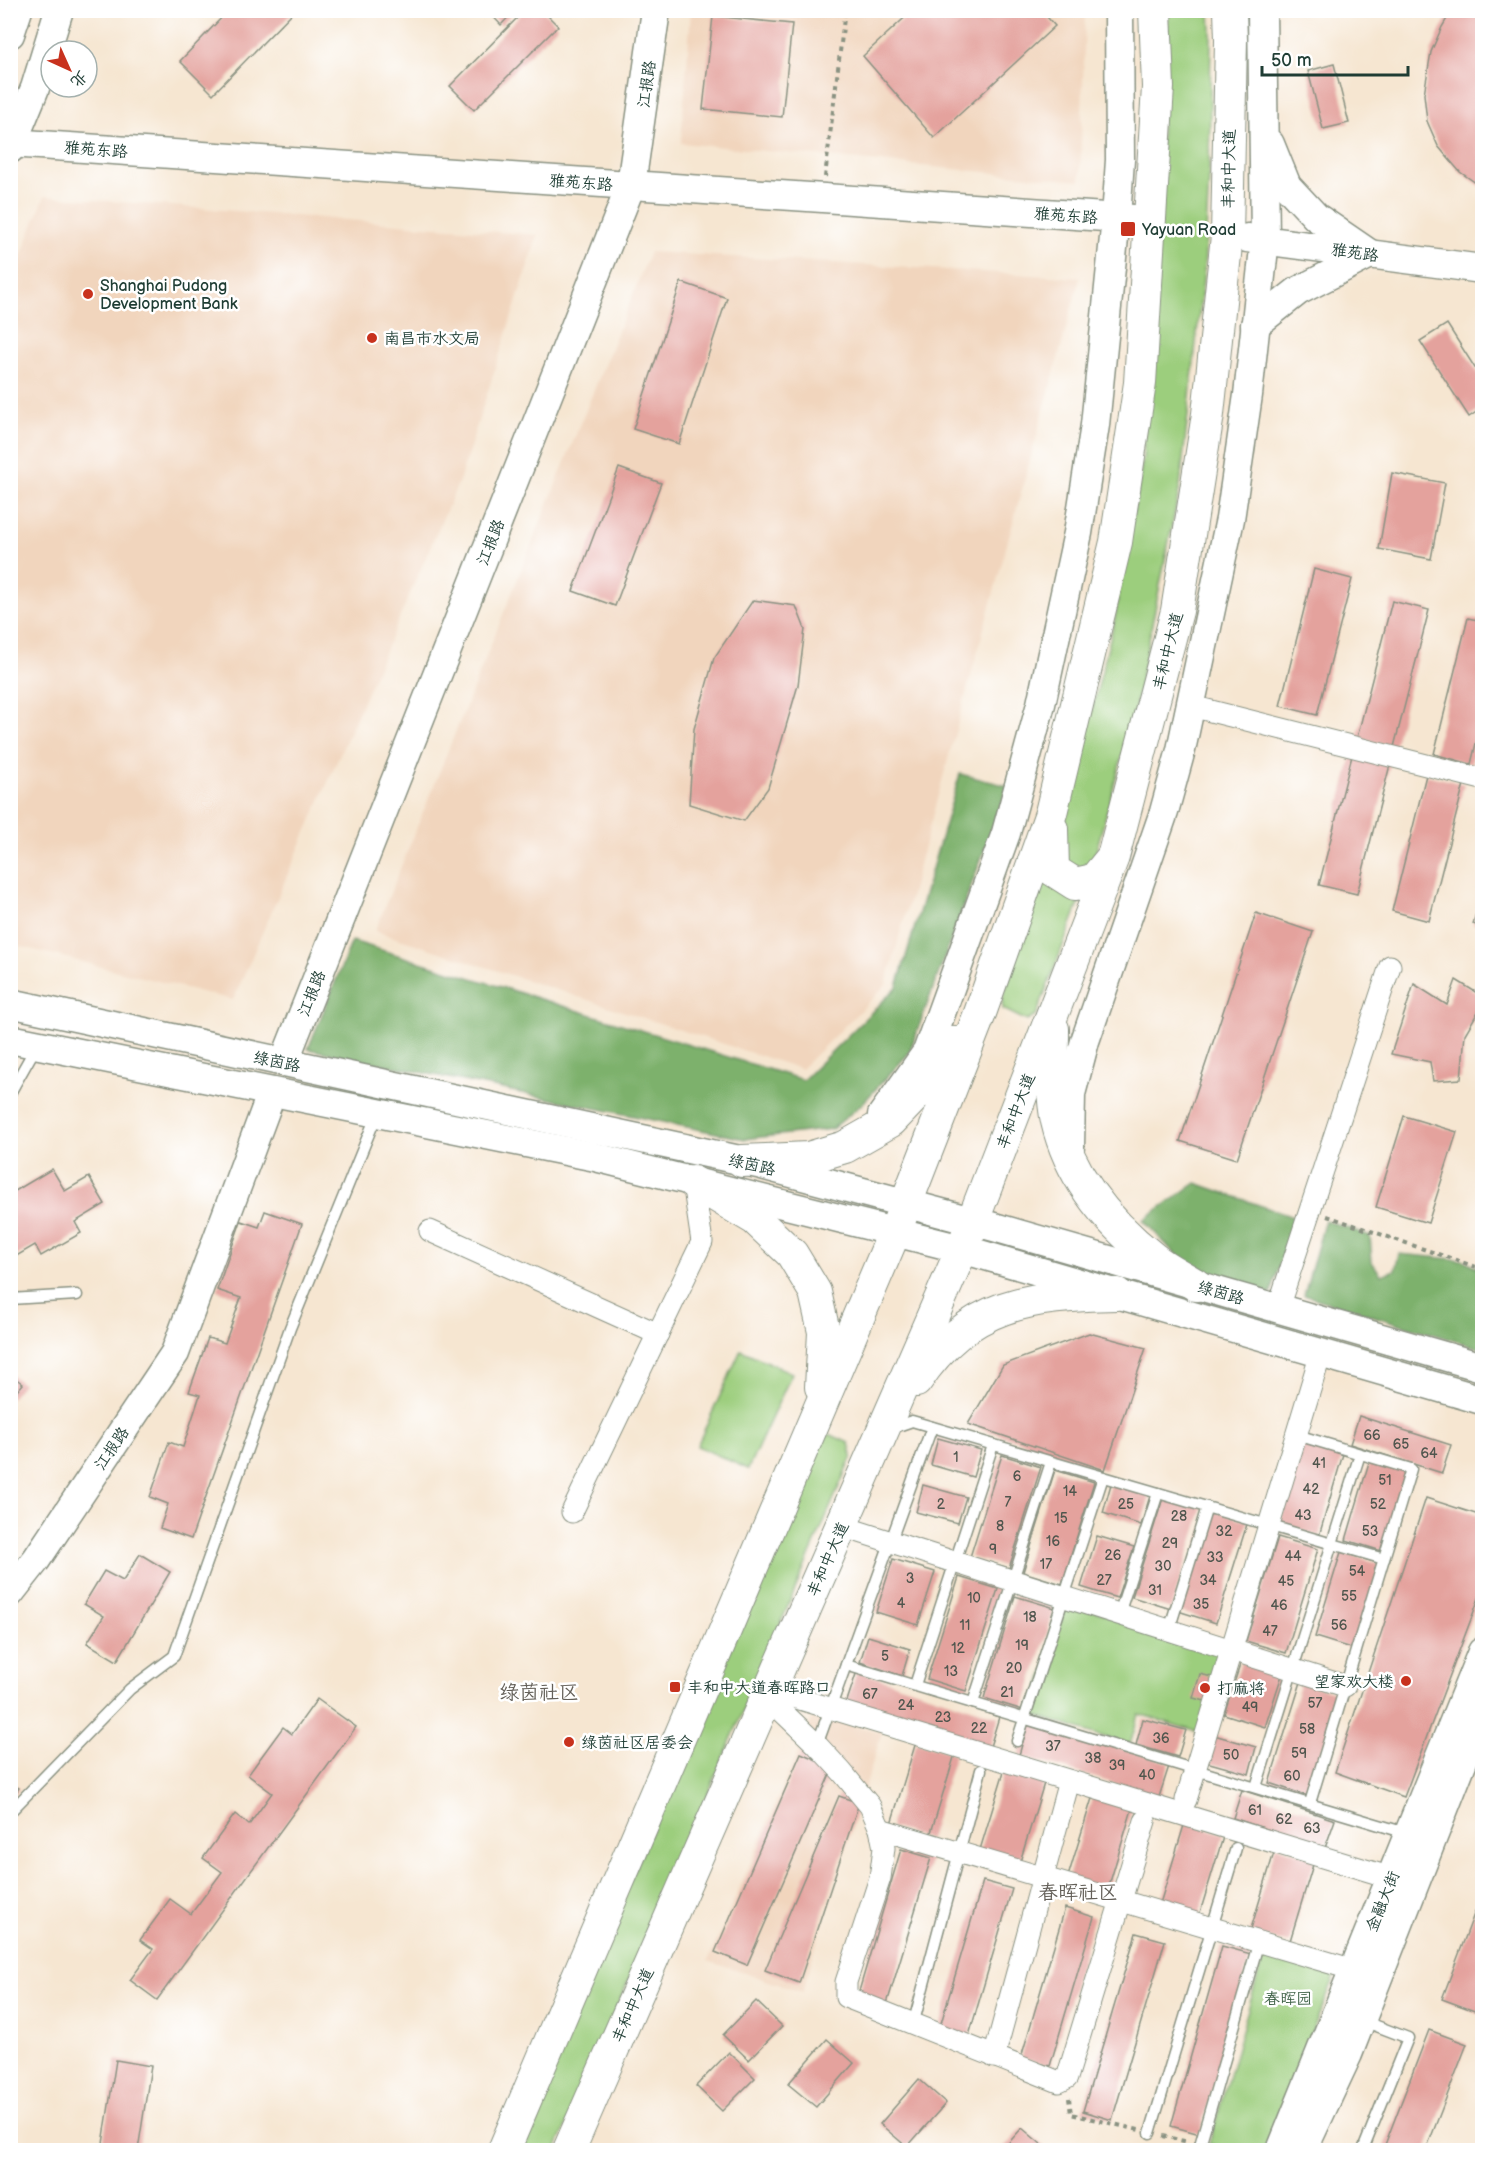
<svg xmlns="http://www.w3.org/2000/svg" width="1493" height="2161" viewBox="0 0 1493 2161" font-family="'Balsamiq Sans','LXGW WenKai TC',sans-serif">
	<rect width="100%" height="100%" fill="#fff"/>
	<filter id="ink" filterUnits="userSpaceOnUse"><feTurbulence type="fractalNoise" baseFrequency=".0167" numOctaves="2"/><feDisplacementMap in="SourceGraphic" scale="12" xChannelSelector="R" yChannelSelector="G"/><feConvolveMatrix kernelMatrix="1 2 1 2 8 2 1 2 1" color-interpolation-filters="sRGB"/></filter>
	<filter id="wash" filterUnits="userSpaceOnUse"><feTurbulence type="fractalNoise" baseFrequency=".008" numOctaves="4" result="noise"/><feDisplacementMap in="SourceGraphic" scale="24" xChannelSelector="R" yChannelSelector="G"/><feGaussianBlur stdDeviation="1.35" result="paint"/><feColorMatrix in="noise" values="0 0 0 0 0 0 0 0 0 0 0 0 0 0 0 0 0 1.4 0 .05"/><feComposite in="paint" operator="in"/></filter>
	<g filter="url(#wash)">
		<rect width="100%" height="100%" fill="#f6e6d1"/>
		<g fill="#f1d5bd">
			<path d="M691,11h394l-5,170 -399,-38z"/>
			<path d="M45,196l493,39 -79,246 -226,519 -222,-56 -1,-661z"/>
			<path d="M650,252l430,26 -194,707 -85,84 -426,-138z"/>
			<path d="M813,1716l69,16 -80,260 -94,-31z"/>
		</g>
		<g fill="#9cce7d" stroke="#5e8658" stroke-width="1.5">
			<path d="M1168,11h42l1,21 -2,145 -5,94 -24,215 -46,227 -46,167 -52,136 -9,5 -24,-12 -1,-9 46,-134 32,-107 34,-136 29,-165z"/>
			<path d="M741,1350l51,23 -44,96 -51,-23z"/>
			<path d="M829,1434l20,9 3,13 -296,694h-42l305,-709z"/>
			<path d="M1067,1602l160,51 -26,80 -62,-19 -9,31 -99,-31z"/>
			<path d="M1265,1951l71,23 -73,176h-31l-23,-6z"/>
		</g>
		<g fill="#7db16c" stroke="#4e7750" stroke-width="1.5">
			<path d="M960,774l48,12 -99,267 -47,51 -30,25 -87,10 -437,-90 44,-108 451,139 94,-93z"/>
			<path d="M1196,1183l97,34 -22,77 -68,-20 -22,-14 -38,-40z"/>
			<path d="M1325,1220l45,16 2,26 9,13 14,-5 4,-16 65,6 18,10v79l-178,-54z"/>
		</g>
		<g id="blocks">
			<g fill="#e4a29d">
				<path d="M229,10h66l-82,84 -33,-33z"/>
				<path d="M487,10h28l-14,15z"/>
				<path d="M525,10h17l16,16 -84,84 -24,-24z"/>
				<path d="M913,10h128l14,16 -121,112 -71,-82z"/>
				<path d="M1452,10h30v177l-22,-15 -12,-14 -10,-12 -11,-25 -3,-27 7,-42 11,-25z"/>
				<path d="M713,16l79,8 -10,93 -79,-8z"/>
				<path d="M1334,64l15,59 -26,6 -15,-58z"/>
				<path d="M681,282l46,16 -48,146 -46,-15z"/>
				<path d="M1447,324l35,55v29l-13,9 -49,-76z"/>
				<path d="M619,468l42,15 -46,123 -42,-15z"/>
				<path d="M1392,473l53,10 -14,76 -52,-10z"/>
				<path d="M1314,569l38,10 -35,136 -37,-9z"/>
				<path d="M753,600l43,6 9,23 -7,56 -30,103 -24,33 -55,-17 5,-75 20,-71z"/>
				<path d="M1392,601l37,9 -35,137 -37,-9z"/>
				<path d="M1468,618l14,3v98l-11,45 -37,-10z"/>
				<path d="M1354,748l38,9 -35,137 -38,-9z"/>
				<path d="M1426,775l38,9 -35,137 -37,-10z"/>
				<path d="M1482,892v35l-9,-3z"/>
				<path d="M1256,913l57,19 -76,227 -57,-18z"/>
				<path d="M1456,980l26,16v9l-17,29 -4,45 -28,2 -3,-19 -39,-8 23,-70 33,21z"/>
				<path d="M1404,1116l53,16 -29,91 -52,-16z"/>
				<path d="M52,1169l13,22 24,-14 16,27 -30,18 6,11 -40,23 -6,-11 -22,13 -3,-5v-59z"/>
				<path d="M265,1211l37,13 -111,315 -31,-11 8,-24 -18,-7 19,-55 14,5 17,-52 -11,-3 19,-54 17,5 16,-45 -24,-8 24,-69 18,6z"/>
				<path d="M1089,1333l57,15 -41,122 -137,-46 35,-59z"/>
				<path d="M10,1374l13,10 -13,15z"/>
				<path d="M1359,1416l92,29 -9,28 -92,-29z"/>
				<path d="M938,1438l43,12 -8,27 -42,-12z"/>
				<path d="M1303,1442l40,12 -24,82 -39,-13z"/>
				<path d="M1002,1455l39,12 -32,101 -39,-11z"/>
				<path d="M1370,1459l40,11 -25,82 -39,-12z"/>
				<path d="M1055,1470l39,12 -32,102 -39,-12z"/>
				<path d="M1111,1484l39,12 -9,29 -38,-12z"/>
				<path d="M923,1485l43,12 -8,26 -42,-11z"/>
				<path d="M1164,1495l39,12 -32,102 -39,-12z"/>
				<path d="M1426,1498l56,18v74l-78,207 -69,-25z"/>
				<path d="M1209,1509l39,12 -32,102 -38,-12z"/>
				<path d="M1097,1536l37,11 -17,51 -36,-11z"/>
				<path d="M1278,1537l40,12 -32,104 -40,-12z"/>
				<path d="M1341,1552l40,12 -27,85 -39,-12z"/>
				<path d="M140,1554l30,18 -53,89 -30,-18 17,-27 -20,-12 20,-33 19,10z"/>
				<path d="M893,1559l42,13 -17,53 -42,-13z"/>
				<path d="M959,1577l39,12 -32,102 -39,-12z"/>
				<path d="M1015,1596l40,12 -32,102 -39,-12z"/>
				<path d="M868,1636l42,13 -8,27 -42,-14z"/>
				<path d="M1241,1662l41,13 -17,52 -41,-13z"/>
				<path d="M857,1671l142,46 -10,33 -143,-46z"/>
				<path d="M1200,1674l16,4 -7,24 -16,-4z"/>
				<path d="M1301,1682l39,12 -32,102 -39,-13z"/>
				<path d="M317,1699l39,28 -199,273 -27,-20 23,-31 -13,-9 30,-41 21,15 31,-42 -19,-14 32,-44 14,11 23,-32 -24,-18 35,-48 9,7z"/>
				<path d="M1143,1719l43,11 -8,27 -42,-12z"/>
				<path d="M1029,1721l141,42 -11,34 -140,-42z"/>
				<path d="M1214,1735l42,12 -7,27 -43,-12z"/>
				<path d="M916,1742l39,12 -26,85 -39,-12z"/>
				<path d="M801,1753l32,14 -86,198 -32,-13z"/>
				<path d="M1005,1768l40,12 -26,85 -40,-12z"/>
				<path d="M10,1783l9,5 -9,13z"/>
				<path d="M1242,1790l93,30 -10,28 -92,-30z"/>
				<path d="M1093,1795l40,11 -26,86 -40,-12z"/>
				<path d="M839,1796l20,7 -60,180 -34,-13z"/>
				<path d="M1185,1822l39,12 -26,85 -39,-12z"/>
				<path d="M1276,1846l39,12 -26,86 -39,-12z"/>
				<path d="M901,1849l30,9 -45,149 -29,-9z"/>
				<path d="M983,1881l29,8 -44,150 -29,-9z"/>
				<path d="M1482,1893v112l-2,8 -38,-14z"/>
				<path d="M1065,1908l29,9 -44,149 -29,-8z"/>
				<path d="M1136,1933l29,8 -53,179 -29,-9z"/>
				<path d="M1222,1946l29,8 -51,180 -29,-8z"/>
				<path d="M756,2001l26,25 -33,34 -26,-25z"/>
				<path d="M1429,2030l38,14 -41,106h-43z"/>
				<path d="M827,2039l27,24 -38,44 -28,-23z"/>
				<path d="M729,2052l26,26 -33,33 -26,-25z"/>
				<path d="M116,2060l35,6 -13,84h-36z"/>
				<path d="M919,2079l27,24 -39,44 -27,-23z"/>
				<path d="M1022,2128l26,22h-46z"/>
			</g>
		</g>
	</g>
	<g filter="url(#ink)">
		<use href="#blocks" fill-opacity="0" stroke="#8a9282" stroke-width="1.5"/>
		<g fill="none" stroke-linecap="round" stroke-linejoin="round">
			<defs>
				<g id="lane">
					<path d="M10,1093l27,-48"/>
					<path d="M10,1299l67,-4"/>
					<path d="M889,1429l23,-8 472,138"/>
					<path d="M1297,1435l114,34 -101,334"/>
					<path d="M1119,1614l39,-121"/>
					<path d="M1169,1630l38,-123"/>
					<path d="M846,1665l560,168"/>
					<path d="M915,1685l78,-240"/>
					<path d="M973,1703l78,-241"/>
					<path d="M1017,1741l86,-264"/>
					<path d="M817,1745l115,-318"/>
					<path d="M1256,1787l104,-333"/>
					<path d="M10,1812l120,-123 44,-33 116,-328 87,-214"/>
					<path d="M1361,2020l47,18 -45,112"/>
					<path d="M913,2025l68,-255"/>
					<path d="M1150,2133l86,-285"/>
					<path d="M1200,2145l59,-204"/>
				</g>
				<g id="street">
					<path d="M1191,706l291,73"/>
					<path d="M430,1231l228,103"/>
					<path d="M1278,1308l112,-342"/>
					<path d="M572,1512l130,-270 -9,-60"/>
					<path d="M841,1526l504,160"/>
					<path d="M770,1690l612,185 6,12"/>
					<path d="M767,1697l50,48 25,27 28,34 10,23 4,19 -4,30 -34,104v15l213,85 8,-4 78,-257"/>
					<path d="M1186,1800l135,-447"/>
					<path d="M880,1829l474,141"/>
					<path d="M994,2057l75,-276"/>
				</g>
				<g id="secondary">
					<path d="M10,34l8,-24"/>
					<path d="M10,143l1124,76"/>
					<path d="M10,149l25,-61 24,-78"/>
					<path d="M1247,238l235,31"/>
					<path d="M1255,325l43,-34 72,-37 -54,-37 -29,-31 -17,-42"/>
					<path d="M10,1003l748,161 236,63 488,140"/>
					<path d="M10,1039l581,117 371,93 520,151"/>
					<path d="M284,1062l347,-877 25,-175"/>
					<path d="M882,1115l45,-63 79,-219 35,-129 37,-171 17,-108 21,-207 4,-58 -1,-150"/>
					<path d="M1070,1147l1,-53 14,-53 79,-229 17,-62 49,-231 18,-124 17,-156 -3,-229"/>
					<path d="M10,1593l26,-33 139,-207 97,-261"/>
					<path d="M1281,2150l201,-498"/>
					<path d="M1303,2150l45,-96 134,-342"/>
				</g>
				<g id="primary">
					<path d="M1052,829l1,41 22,14 19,-4 18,-22"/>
					<path d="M1053,1029c0,26 -2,67 4,92 13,56 52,102 96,137 13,11 29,18 43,27"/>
					<path d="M742,1161l66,-3 37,-11 46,-26 42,-44 22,-35"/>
					<path d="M693,1182l62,37 37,35 23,38 9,40 -3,55"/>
					<path d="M916,1381c53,-79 113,-85 201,-87"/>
					<path d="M504,2150l394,-926 81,-208 72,-203 65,-271 24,-159 18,-296 -3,-77"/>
					<path d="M569,2150l393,-901 151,-392 64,-246 31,-197 19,-178 4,-196 -1,-30"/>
				</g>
			</defs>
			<use href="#lane" stroke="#8a9282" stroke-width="13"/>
			<use href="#street" stroke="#8a9282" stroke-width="23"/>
			<use href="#secondary" stroke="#8a9282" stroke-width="31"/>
			<use href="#primary" stroke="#8a9282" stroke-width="34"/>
			<g stroke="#8a9282" stroke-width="4" stroke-dasharray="4.5 4.5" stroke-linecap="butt">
				<path d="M825,177l20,-167"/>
				<path d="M1327,1216l155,53"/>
				<path d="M1069,2098l2,16 68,16"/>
				<path d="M1163,2136l25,6"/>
				<path d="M1213,2148l11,2"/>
			</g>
			<use href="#lane" stroke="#fff" stroke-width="10"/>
			<use href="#street" stroke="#fff" stroke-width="21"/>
			<use href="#secondary" stroke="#fff" stroke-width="28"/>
			<use href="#primary" stroke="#fff" stroke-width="32"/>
		</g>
	</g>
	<g fill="#c8321e" stroke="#fff" stroke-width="2">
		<rect x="1120" y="221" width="16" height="16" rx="3"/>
		<circle cx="88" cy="294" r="6"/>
		<circle cx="372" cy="338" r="6"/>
		<circle cx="1406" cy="1681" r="6"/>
		<rect x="669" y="1681" width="12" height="12" rx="3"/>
		<circle cx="1205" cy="1688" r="6"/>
		<circle cx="569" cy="1742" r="6"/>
	</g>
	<g text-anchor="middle" stroke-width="5" stroke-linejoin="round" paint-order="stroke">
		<g font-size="14" fill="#50564e">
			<text x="1372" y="1440">66</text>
			<text x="1401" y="1449">65</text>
			<text x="1429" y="1458">64</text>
			<text x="956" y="1462">1</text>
			<text x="1319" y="1468">41</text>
			<text x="1017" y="1481">6</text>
			<text x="1385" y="1485">51</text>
			<text x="1311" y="1494">42</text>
			<text x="1070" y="1496">14</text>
			<text x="1008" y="1507">7</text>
			<text x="941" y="1509">2</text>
			<text x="1126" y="1509">25</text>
			<text x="1378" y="1509">52</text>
			<text x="1303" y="1520">43</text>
			<text x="1179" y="1521">28</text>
			<text x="1061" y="1523">15</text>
			<text x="1000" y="1531">8</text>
			<text x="1224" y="1536">32</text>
			<text x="1370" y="1536">53</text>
			<text x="1053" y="1546">16</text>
			<text x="1170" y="1548">29</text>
			<text x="993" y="1554">9</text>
			<text x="1113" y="1560">26</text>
			<text x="1293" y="1561">44</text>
			<text x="1215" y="1562">33</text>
			<text x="1046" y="1569">17</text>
			<text x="1163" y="1571">30</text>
			<text x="1357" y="1576">54</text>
			<text x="910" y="1583">3</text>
			<text x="1104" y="1585">27</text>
			<text x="1208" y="1585">34</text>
			<text x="1286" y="1586">45</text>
			<text x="1155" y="1595">31</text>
			<text x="1349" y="1601">55</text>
			<text x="974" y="1603">10</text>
			<text x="901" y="1608">4</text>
			<text x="1201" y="1609">35</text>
			<text x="1279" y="1610">46</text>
			<text x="1030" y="1622">18</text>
			<text x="965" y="1630">11</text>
			<text x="1339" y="1630">56</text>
			<text x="1270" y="1636">47</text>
			<text x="1022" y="1650">19</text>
			<text x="958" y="1653">12</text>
			<text x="885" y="1661">5</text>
			<text x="1014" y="1673">20</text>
			<text x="951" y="1676">13</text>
			<text x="1007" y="1697">21</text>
			<text x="870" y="1699">67</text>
			<text x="1315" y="1708">57</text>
			<text x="906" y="1710">24</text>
			<text x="1250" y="1712">49</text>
			<text x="943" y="1722">23</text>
			<text x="979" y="1733">22</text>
			<text x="1307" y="1734">58</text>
			<text x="1161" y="1743">36</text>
			<text x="1053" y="1751">37</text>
			<text x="1299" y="1758">59</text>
			<text x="1231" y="1760">50</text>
			<text x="1093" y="1763">38</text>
			<text x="1117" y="1770">39</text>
			<text x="1147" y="1780">40</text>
			<text x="1292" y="1781">60</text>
			<text x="1255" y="1815">61</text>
			<text x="1284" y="1824">62</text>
			<text x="1312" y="1833">63</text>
		</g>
		<g font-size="16" fill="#1f3d34" stroke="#fff">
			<text transform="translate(646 84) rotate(-82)" y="6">江报路</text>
			<text transform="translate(96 149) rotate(4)" y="6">雅苑东路</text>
			<text transform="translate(1228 169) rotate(-89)" y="6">丰和中大道</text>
			<text transform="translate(581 182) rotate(4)" y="6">雅苑东路</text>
			<text transform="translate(1066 215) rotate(4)" y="6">雅苑东路</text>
			<text transform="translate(1355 252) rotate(8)" y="6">雅苑路</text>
			<text transform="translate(490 542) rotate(-68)" y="6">江报路</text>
			<text transform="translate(1167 651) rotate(-76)" y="6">丰和中大道</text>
			<text transform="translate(311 993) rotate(-68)" y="6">江报路</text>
			<text transform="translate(277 1061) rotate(12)" y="6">绿茵路</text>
			<text transform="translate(1015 1111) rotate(-69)" y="6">丰和中大道</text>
			<text transform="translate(752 1164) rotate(13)" y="6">绿茵路</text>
			<text transform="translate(1221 1292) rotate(16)" y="6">绿茵路</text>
			<text transform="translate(111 1448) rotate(-56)" y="6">江报路</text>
			<text transform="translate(827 1559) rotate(-66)" y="6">丰和中大道</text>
			<text transform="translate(1382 1901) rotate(-68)" y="6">金融大街</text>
			<text transform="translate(632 2005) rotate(-66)" y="6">丰和中大道</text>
		</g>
		<g font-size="16" fill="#1f3d34" stroke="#fff" text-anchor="start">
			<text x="1142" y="235">Yayuan Road</text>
			<text x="100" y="291">Shanghai Pudong<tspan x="100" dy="18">Development Bank</tspan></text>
			<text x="384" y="344">南昌市水文局</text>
			<text x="1394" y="1687" text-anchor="end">望家欢大楼</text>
			<text x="687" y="1693">丰和中大道春晖路口</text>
			<text x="1217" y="1694">打麻将</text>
			<text x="581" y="1748">绿茵社区居委会</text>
		</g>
		<g font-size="16" fill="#3e6146" stroke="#fff">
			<text x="1288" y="2004">春晖园</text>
		</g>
		<g font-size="20" fill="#646059" stroke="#fff">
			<text x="539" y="1699">绿茵社区</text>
			<text x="1078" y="1899">春晖社区</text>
		</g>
	</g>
	<rect width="1493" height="2161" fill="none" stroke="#fff" stroke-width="36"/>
	<g transform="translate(69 69) rotate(135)"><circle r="28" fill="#ffffff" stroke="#a5b1ae" stroke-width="1.5"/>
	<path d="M0-4.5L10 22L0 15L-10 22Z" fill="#c8321e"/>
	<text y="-9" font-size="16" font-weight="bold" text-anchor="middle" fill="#1f3d34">北</text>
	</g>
	<path d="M1262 66v9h146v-9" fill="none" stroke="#1f3d34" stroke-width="3"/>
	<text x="1271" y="66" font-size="18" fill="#1f3d34" stroke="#ffffff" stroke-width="4.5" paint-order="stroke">50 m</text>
</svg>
